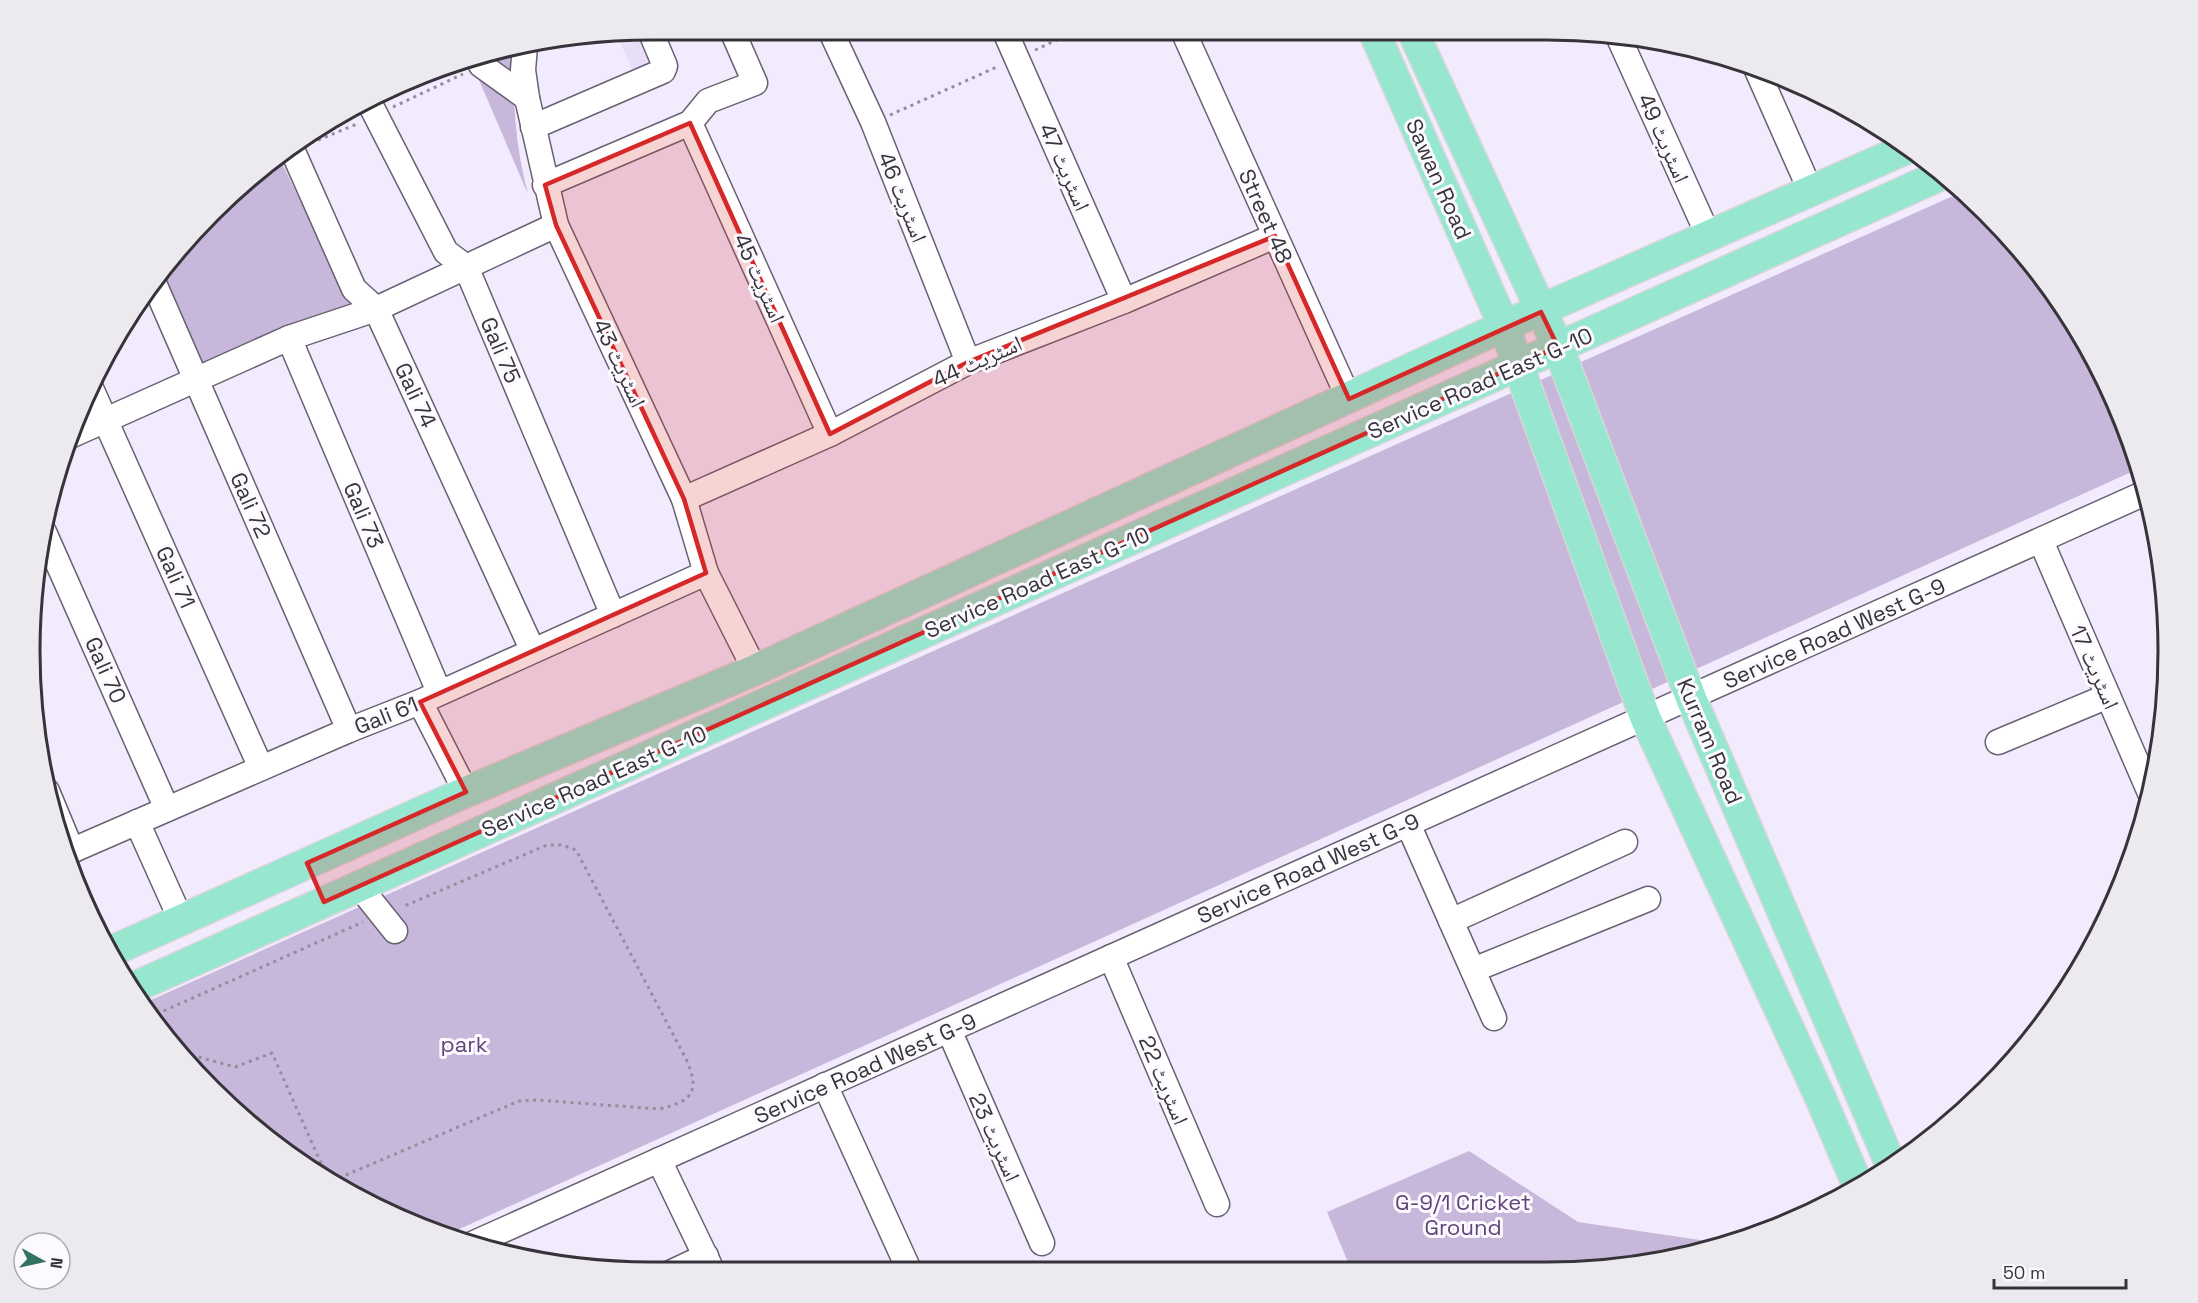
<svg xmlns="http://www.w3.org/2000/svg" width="2198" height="1303" viewBox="0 0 2198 1303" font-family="'Space Grotesk','Noto Naskh Arabic',sans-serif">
	<rect width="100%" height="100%" fill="#f2eafd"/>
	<path fill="#e9def7" d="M617,35h27l13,33 -22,9z"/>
	<g fill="#c7b7da">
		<path d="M515,48c-3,51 0,97 13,146l-58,-135z"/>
		<path d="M278,155l73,150 -167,75 -26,-107z"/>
		<path d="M1962,192c68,57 120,140 158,220 8,18 12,39 18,57l-1694,767 -138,-68 -94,-77 -54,-61 -16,-26z"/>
		<path d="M1469,1151l109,71 149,22 -19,8 -121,20h-235l-25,-60z"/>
	</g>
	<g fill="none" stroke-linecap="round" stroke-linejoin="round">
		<defs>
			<g id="minor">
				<path d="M1184,33l165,366"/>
				<path d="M832,34l41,88 95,240"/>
				<path d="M1006,34l118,267"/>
				<path d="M1619,38l90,199"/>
				<path d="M525,46l-2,24 4,28 29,127 128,274 22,74 49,97"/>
				<path d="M477,57l4,8 46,33"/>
				<path d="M1756,68l55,124"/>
				<path d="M368,100l78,152 19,14 7,15 141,334"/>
				<path d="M690,123l140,311"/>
				<path d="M533,127l130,-56 2,-5 -13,-31"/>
				<path d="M291,147l63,142 22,20 156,340"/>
				<path d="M545,185l145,-62 18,-22 47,-18 -21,-48"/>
				<path d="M153,281l196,449"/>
				<path d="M289,338l150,354"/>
				<path d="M90,386l171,382"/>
				<path d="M70,436l219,-98 87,-29 180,-84"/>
				<path d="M684,499l146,-65 138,-72 156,-61 151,-65"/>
				<path d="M44,532l123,277"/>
				<path d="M2041,541l109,252"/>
				<path d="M420,702l46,90"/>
				<path d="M1998,742l110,-46"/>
				<path d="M47,791l25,60"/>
				<path d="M137,822l44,98"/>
				<path d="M1408,824l86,194"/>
				<path d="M64,854l285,-124 71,-28 286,-129"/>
				<path d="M359,886l36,45"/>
				<path d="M1451,921l174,-79"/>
				<path d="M1111,957l106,247"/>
				<path d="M1473,970l175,-71"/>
				<path d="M949,1030l93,213"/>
				<path d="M825,1085l85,187"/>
				<path d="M659,1160l54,112"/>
				<path d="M472,1244l1673,-751"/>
				<path d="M672,1272l34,-16"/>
			</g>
			<g id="major">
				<path d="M1374,32l130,294 141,391 176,382 38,89"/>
				<path d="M1413,32l145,315 133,351 200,467"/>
				<path d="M110,952l356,-160 289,-122 749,-344 404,-178"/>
				<path d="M133,988l1808,-813"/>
			</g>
		</defs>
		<use href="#minor" stroke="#686171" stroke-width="27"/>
		<use href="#major" stroke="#d7d6d8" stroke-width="33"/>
		<g stroke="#938e9b" stroke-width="3" stroke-dasharray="3 4.5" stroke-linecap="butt">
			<path d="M1035,50l37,-17"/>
			<path d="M393,107l70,-33"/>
			<path d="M890,115l109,-49"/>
			<path d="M311,143l46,-19"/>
			<path d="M150,1017l213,-95"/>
			<path d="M177,1051l58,16 37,-14 56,126"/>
			<path d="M332,1181l187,-80 18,-1 122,9c35,-8 41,-18 27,-50l-110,-209 -14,-5h-15l-145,62"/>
		</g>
		<use href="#minor" stroke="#fff" stroke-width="24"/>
		<use href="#major" stroke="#97e7d0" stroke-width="30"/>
	</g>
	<path fill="#d62828" fill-opacity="0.2" stroke="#d62828" stroke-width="4.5" stroke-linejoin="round" d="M690,123l140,311 138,-72 307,-126 74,163 192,-87 17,35 -1234,555 -17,-39 159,-71 -46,-90 286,-129 -22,-74 -128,-274 -11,-40z"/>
	<g text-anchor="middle" stroke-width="6" stroke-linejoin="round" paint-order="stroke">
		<g font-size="22" fill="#36333a" stroke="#fcfafe">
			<text transform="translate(1664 138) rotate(66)" y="8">اسٹریٹ 49</text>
			<text transform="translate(1065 167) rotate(66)" y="8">اسٹریٹ 47</text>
			<text transform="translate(1439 179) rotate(66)" y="8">Sawan Road</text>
			<text transform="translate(903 197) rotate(68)" y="8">اسٹریٹ 46</text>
			<text transform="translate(1266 216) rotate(66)" y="8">Street 48</text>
			<text transform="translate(760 278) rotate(66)" y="8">اسٹریٹ 45</text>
			<text transform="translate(501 350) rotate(67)" y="8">Gali 75</text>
			<text transform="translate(977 361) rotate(-24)" y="8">اسٹریٹ 44</text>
			<text transform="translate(620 363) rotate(65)" y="8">اسٹریٹ 43</text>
			<text transform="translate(1480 383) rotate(-24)" y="8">Service Road East G-10</text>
			<text transform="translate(416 395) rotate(65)" y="8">Gali 74</text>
			<text transform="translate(251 505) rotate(66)" y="8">Gali 72</text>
			<text transform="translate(364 515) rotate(67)" y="8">Gali 73</text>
			<text transform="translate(176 577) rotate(66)" y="8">Gali 71</text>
			<text transform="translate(1037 582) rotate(-24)" y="8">Service Road East G-10</text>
			<text transform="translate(1834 633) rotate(-24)" y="8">Service Road West G-9</text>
			<text transform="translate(2095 667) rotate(66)" y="8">اسٹریٹ 17</text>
			<text transform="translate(106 670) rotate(66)" y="8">Gali 70</text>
			<text transform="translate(386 715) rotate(-22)" y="8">Gali 61</text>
			<text transform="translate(1710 741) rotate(67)" y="8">Kurram Road</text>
			<text transform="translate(594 781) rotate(-24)" y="8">Service Road East G-10</text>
			<text transform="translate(1308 868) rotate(-24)" y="8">Service Road West G-9</text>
			<text transform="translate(865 1068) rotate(-24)" y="8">Service Road West G-9</text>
			<text transform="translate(1164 1080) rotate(67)" y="8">اسٹریٹ 22</text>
			<text transform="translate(995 1137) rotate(66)" y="8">اسٹریٹ 23</text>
		</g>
		<g font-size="22" fill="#5f447a" stroke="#fcfafe">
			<text x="464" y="1052">park</text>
			<text x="1463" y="1210">G-9/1 Cricket<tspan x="1463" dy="25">Ground</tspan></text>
		</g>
	</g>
	<path d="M0 0H2198V1303H0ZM651 40H1547A611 611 0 0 1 2158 651V651A611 611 0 0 1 1547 1262H651A611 611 0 0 1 40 651V651A611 611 0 0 1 651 40Z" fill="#eceaee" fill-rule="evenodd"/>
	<path fill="none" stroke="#36333a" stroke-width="3" d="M651 40H1547A611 611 0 0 1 2158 651V651A611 611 0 0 1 1547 1262H651A611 611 0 0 1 40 651V651A611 611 0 0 1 651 40Z"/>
	<g transform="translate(42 1261) rotate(98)"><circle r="28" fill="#fcfafe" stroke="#adaab0" stroke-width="1.5"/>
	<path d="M0-4.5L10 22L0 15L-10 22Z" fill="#33725f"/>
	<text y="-9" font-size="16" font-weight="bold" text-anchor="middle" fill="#36333a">N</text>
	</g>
	<path d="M1994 1279v9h132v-9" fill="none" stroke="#36333a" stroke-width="3"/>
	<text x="2003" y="1279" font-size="18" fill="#36333a" stroke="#fcfafe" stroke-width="4.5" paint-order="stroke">50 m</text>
</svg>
